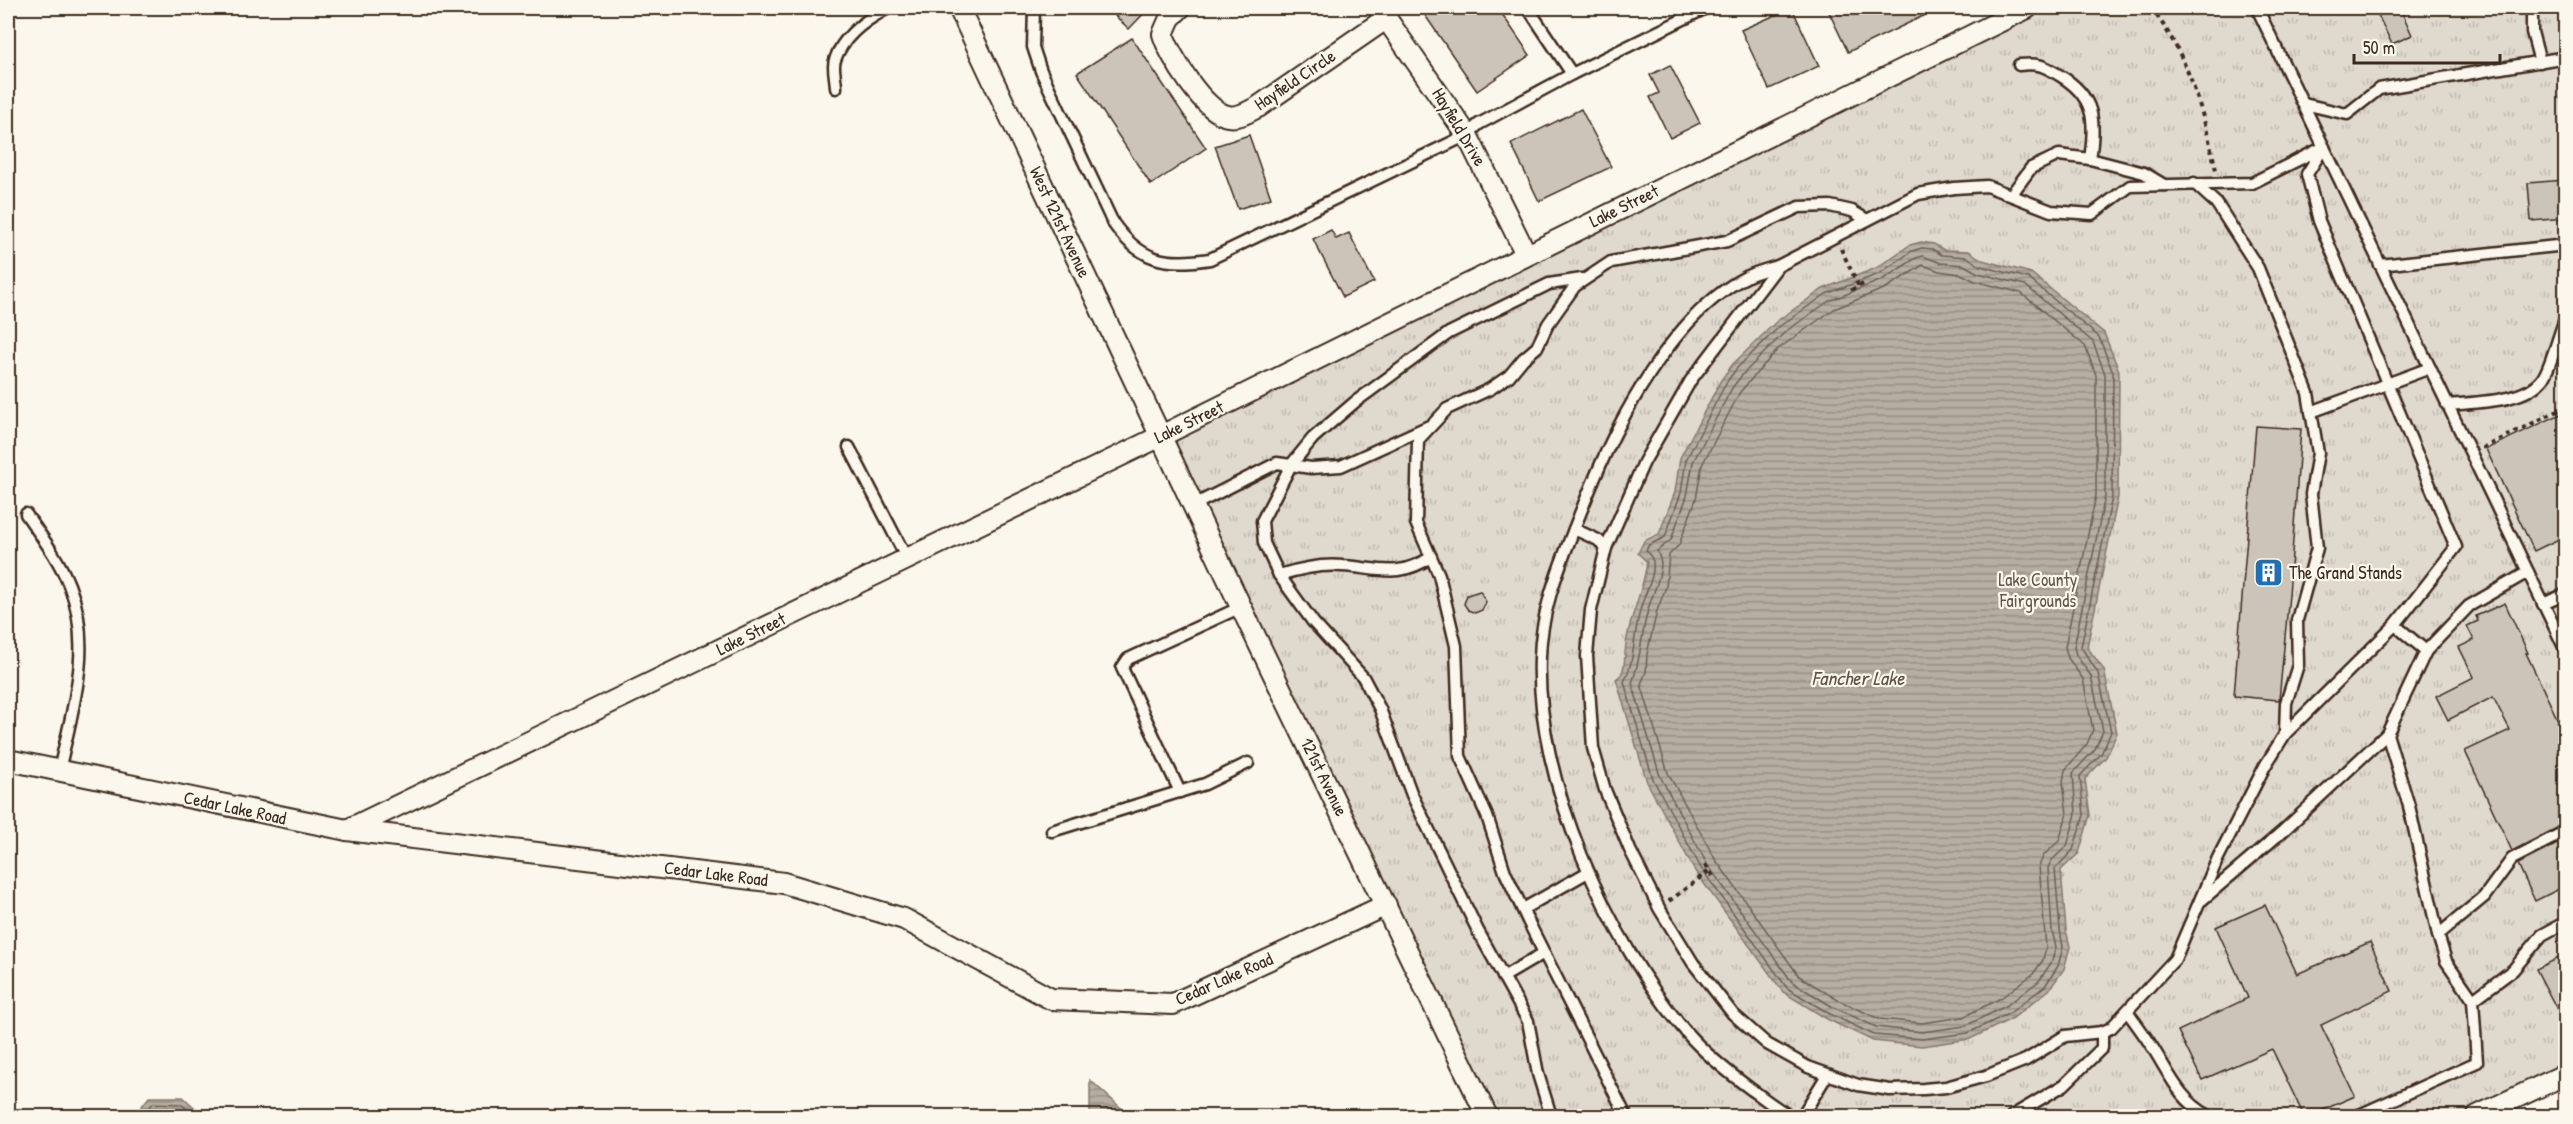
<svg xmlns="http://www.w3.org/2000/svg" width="2573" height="1124" viewBox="0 0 2573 1124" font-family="'Patrick Hand',sans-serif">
	<defs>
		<pattern id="park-tufts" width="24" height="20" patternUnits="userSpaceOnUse" patternTransform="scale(1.5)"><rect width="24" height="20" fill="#dfd9ce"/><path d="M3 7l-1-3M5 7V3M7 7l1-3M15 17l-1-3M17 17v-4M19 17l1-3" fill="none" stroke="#c0bab0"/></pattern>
		<pattern id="water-rules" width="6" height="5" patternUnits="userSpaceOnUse" patternTransform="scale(1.5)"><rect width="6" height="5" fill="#b6aea2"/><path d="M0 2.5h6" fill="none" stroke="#958e83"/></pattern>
	</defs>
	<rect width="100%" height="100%" fill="#fbf7ec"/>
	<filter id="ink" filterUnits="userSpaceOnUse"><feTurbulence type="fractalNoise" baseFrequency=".0167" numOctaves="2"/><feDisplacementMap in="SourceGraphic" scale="12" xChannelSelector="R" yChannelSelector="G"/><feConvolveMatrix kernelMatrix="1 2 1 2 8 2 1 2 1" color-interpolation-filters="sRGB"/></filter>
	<g filter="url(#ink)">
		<path fill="url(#park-tufts)" stroke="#8d8276" stroke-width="1.5" d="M2032,8h533v1072l-81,36h-1002l-321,-680z"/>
		<g fill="url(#water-rules)" stroke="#85796d" stroke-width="1.5">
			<path d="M1921,242l13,2 10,6 25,1 13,9 49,13 73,60 15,38 -1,126 -31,150 17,23 13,63 -11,24 -21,22 5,36 -11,38 -18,17 5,60 4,17 -6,22 -15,21 -36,28 -43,21 -48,7 -49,-5 -46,-22 -44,-27 -88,-121 -48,-89 -31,-103c9,-5 8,-16 9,-25 2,-32 18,-61 22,-92l-9,-9 6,-12 15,-7 16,-42 5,-34 41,-78 12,-16 44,-43 46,-32 53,-21 34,-23z"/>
			<path d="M1090,1080l40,36h-40z"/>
			<path d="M149,1097h34l21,19h-70z"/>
		</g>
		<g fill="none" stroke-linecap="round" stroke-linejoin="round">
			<g stroke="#6c5f53" stroke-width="1.5">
				<path d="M1922,248l10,1 10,6 25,2 13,9 48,12 71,59 14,36 -1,124 -31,150 17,26 13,59 -10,22 -21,22 4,39 -11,35 -18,19 5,61 3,17 -5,19 -13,20 -35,27 -42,20 -46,6 -48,-4 -44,-21 -43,-26 -86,-120 -48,-89 -29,-97c12,-23 9,-53 18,-78 4,-13 13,-28 11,-42 0,-4 -5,-8 -7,-12l3,-5 16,-8 16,-44 5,-33 40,-77 11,-15 43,-42 46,-32 53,-20 33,-23z"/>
				<path d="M1923,256l18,7 23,2 14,8 47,12 68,57 12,32v122l-31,151 2,8 15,21 12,55 -8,18 -22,24 3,41 -9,32 -16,15 -3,7 4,63 4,16 -5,16 -12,18 -33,25 -41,20 -43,6 -46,-5 -43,-20 -41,-25 -85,-118 -47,-88 -28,-93c9,-23 9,-49 16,-73 4,-16 12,-29 13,-45 0,-5 -2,-10 -4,-14l14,-11 16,-44 6,-34 39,-74 11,-14 42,-42 44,-31 53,-21 34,-22z"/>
				<path d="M1923,265l16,6 22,3 14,7 46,12 64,53 11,29v120l-31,152 3,11 15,21 10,51 -6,14 -22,26 -2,12 4,32 -8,27 -15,14 -5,11 7,81 -3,13 -10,14 -32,24 -38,19 -41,6 -43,-4 -41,-19 -39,-24 -84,-117 -47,-86 -27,-89 5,-12 1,-18 10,-43 9,-24 3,-32 10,-10 17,-46 6,-34 38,-73 38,-43 56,-40 52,-21z"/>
				<path d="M142,1116l11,-13 28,1 14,12"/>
			</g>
		</g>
		<g fill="#ccc4b9" stroke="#3b2a1e" stroke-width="1.5">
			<path d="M1107,8h42l-20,21z"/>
			<path d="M1420,8h78l32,47 -53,36z"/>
			<path d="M1792,8l27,58 -50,23 -28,-59z"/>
			<path d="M1827,8h113l-92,44z"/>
			<path d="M2393,8h7l12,27 -20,9 -14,-29z"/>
			<path d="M1132,38l74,110 -55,37 -74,-112z"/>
			<path d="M1670,65l30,58 -30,15 -20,-41 9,-4 -9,-18z"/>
			<path d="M1581,109l30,58 -72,34 -28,-57z"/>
			<path d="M1249,135l22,63 -33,11 -23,-63z"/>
			<path d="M2565,180v38l-34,3 -3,-38z"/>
			<path d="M1331,230l5,9 13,-6 25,49 -31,15 -30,-58z"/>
			<path d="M2565,412v124l-31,15 -48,-102z"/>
			<path d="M2256,426l45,3 -12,166 -10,105 -45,-4z"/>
			<path d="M1480,591l6,11 -4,8 -7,3 -7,-3 -4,-6 3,-9z"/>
			<path d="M2505,603l23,50h-2l39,82v89l-53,27 -47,-100 45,-21 -17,-33 -45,23 -12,-24 38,-19 -15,-30 15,-7 -7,-14 11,-5 -2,-5z"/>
			<path d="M2565,840v46l-30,15 -17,-37z"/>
			<path d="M2265,905l32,69 73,-32 22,49 -71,34 34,71 -46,20h-5l-32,-67 -70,31 -24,-49 70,-33 -32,-71z"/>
			<path d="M2565,955v70l-29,-56z"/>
		</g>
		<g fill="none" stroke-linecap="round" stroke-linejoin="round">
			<defs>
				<g id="lane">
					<path d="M1034,8l-1,39 8,24 72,152c27,38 52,43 97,36l257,-124 12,-11 93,-50 134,-66"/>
					<path d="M1528,8l44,66"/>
					<path d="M2257,8l309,643"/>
					<path d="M2532,8v24l8,30"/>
					<path d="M2019,65c19,-2 24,0 40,10 36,21 37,46 31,84"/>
					<path d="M836,88c0,-9 -4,-21 -1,-28 8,-25 32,-41 53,-52"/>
					<path d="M2304,104l43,10 32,-25 187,-32"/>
					<path d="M2324,147l-17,27 12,47 137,326 -61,78 -110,109 -20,32 -47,92 -43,101 -64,69 -9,4 -37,4 -39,24 -40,16 -40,11 -22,2 -34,1 -32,-5 -50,-18 -41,-23 -34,-30 -40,-51 -34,-55 -29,-58 -25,-60 -12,-42 -6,-92 4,-46 15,-62 38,-86 47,-82 87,-114 140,-72 36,-6 33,-2 64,25 41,3 38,-28 122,-3z"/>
					<path d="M2194,183l23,21 41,64 50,125 10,60 -7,41 6,54 -20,72 1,45 -12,38 -1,31"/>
					<path d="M2011,195l20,-27 28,-13 31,4 54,14 20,12"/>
					<path d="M2380,265l186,-20"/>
					<path d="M1778,266c-10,3 -21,6 -30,10 -57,28 -100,95 -129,150 -17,32 -30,65 -43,98 -17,44 -35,86 -36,133 -5,122 68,284 147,376 19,22 42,40 65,57 13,9 25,19 38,26"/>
					<path d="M2447,405c27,-3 79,-2 96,-27 9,-14 16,-45 23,-61"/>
					<path d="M2311,412l119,-44"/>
					<path d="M849,447l58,112"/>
					<path d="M1194,505l83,-42 34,5 30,-2 88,-40"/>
					<path d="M26,514c15,22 33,45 43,71 25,61 3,125 -10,186"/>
					<path d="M1574,529l24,11 8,8"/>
					<path d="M1279,575c20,-6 42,-11 63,-9 36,2 57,13 89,-9"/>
					<path d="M2543,604l23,-10"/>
					<path d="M2395,625l31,26 -39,83 22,72 29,129 8,26 27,39"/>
					<path d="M2426,651l43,-45 59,-34"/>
					<path d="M1180,792l-58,-124 6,-9 113,-52"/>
					<path d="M1052,831l153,-47 43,-21"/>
					<path d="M2202,900l81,-69 104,-97"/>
					<path d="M1523,909l65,-37"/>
					<path d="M2438,935l46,-38 28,-38 54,-28"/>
					<path d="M1503,977l41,-24"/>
					<path d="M2127,1011c10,14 20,27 29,42 15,25 26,49 53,63"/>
					<path d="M1551,1116l-13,-42 -10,-53 -50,-90 -66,-136 -32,-86 -17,-32 -50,-55 -34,-47 -15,-32 -2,-22 29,-56 22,-27 42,-36 94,-69 100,-49 33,-5"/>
					<path d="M1626,1116l-98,-195 -23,-49 -18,-56 -27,-60 -4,-110 -17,-71 -23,-52 2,-83 29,-31 43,-20 19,-13 14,-17 14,-12 11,-23 27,-38 36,-24 116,-21 72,-34 31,-1 22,5 15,9"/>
					<path d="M1802,1116l25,-41"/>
					<path d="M2012,1116l52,-31 38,-37v-16"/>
					<path d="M2357,1116l120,-54 -4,-62 40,-30 29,-35 24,-13"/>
				</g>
				<g id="street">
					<path d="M959,8l282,599 246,509"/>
					<path d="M1180,8l-10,10 -7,16c6,21 42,79 65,82 11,2 20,-4 30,-9l129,-89"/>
					<path d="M1379,8l88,127 59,119"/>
					<path d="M8,760l339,70 437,53 120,36 147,80 122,5 213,-99"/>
					<path d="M347,830l814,-394 866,-428"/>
					<path d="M2477,1116l89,-42"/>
				</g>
			</defs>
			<use href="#lane" stroke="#3b2a1e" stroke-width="15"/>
			<use href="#street" stroke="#3b2a1e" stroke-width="24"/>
			<g stroke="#3b2a1e" stroke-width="4" stroke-dasharray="4.5 4.5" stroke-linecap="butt">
				<path d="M2151,8c38,48 52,104 65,162"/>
				<path d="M1841,249l18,38"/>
				<path d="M1851,290l14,-7"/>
				<path d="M2482,448l84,-41"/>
				<path d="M1705,865l10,14"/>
				<path d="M1669,901l40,-30"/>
			</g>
			<use href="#lane" stroke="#fbf7ec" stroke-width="10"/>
			<use href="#street" stroke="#fbf7ec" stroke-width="20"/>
		</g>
	</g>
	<defs>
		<symbol id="building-square" viewBox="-11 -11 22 22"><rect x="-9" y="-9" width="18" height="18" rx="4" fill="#1f6fb2" stroke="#fbf7ec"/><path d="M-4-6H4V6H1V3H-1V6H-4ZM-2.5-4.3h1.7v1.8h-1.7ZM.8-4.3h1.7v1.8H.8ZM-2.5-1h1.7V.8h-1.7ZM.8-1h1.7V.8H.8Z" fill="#fff"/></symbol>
	</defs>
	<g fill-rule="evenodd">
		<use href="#building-square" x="2252" y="556" width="33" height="33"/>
	</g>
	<g text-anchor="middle" stroke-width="4.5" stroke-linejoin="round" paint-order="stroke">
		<g font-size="18" fill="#3b2a1e" stroke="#fbf7ec">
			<text transform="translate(1295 80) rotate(-34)" y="6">Hayfield Circle</text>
			<text transform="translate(1459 127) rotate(59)" y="6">Hayfield Drive</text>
			<text transform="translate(1624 206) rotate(-26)" y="6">Lake Street</text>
			<text transform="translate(1060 222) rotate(65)" y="6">West 121st Avenue</text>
			<text transform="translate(1189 422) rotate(-26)" y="6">Lake Street</text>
			<text transform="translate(751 634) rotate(-26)" y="6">Lake Street</text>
			<text transform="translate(1324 777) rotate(64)" y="6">121st Avenue</text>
			<text transform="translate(235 808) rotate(12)" y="6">Cedar Lake Road</text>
			<text transform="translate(716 874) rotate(7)" y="6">Cedar Lake Road</text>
			<text transform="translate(1224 979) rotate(-24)" y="6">Cedar Lake Road</text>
		</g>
		<g font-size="18" fill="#3b2a1e" stroke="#fbf7ec" text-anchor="start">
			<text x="2289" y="579">The Grand Stands</text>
		</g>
		<g font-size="18" fill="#64564a" stroke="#fbf7ec">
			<text x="2038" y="586">Lake County<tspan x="2038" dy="21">Fairgrounds</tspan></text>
		</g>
		<g font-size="20" font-style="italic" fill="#605246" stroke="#fbf7ec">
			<text x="1858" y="685">Fancher Lake</text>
		</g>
	</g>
	<rect width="2573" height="1124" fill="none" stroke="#fbf7ec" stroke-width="30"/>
	<rect x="15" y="15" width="2543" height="1094" fill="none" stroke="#3b2a1e" stroke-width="2" filter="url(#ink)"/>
	<path d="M2354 54v9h146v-9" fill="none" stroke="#3b2a1e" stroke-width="3"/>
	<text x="2363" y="54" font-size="18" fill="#3b2a1e" stroke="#fbf7ec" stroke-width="4.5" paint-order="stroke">50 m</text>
</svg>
